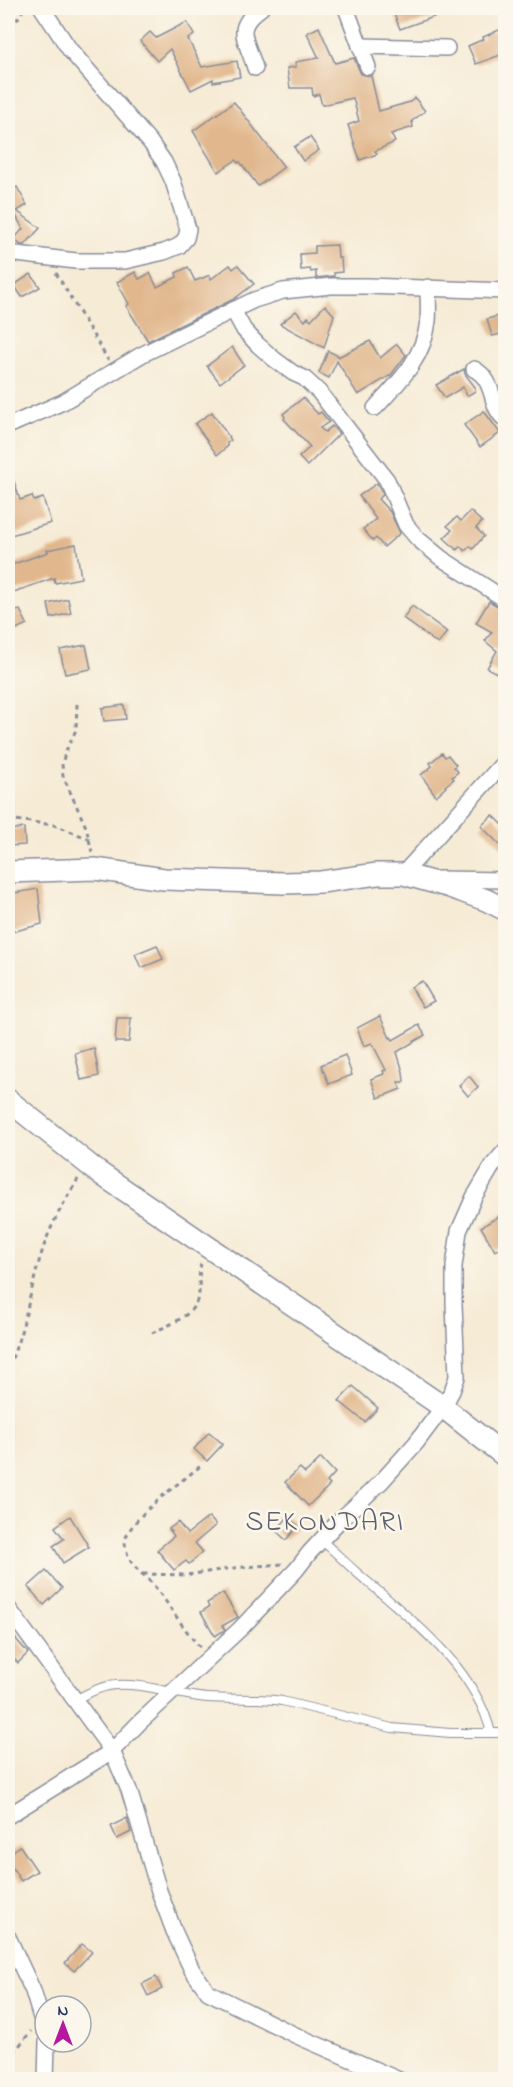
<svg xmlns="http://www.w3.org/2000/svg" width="513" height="2087" viewBox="0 0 513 2087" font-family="'Indie Flower',sans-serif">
	<rect width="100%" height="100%" fill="#fbf7ec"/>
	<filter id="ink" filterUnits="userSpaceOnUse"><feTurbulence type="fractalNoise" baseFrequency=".0167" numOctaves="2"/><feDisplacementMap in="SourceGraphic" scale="12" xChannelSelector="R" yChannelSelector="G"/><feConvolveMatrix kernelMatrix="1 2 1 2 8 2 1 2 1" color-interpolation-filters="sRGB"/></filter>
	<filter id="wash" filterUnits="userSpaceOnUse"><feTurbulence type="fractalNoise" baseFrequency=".008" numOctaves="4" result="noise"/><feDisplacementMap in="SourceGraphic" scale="24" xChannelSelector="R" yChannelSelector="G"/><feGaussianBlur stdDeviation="1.35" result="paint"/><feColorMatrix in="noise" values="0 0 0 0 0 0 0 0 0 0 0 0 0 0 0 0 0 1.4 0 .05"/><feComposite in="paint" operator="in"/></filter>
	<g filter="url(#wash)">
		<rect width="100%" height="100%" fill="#f6ebd5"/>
		<g id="blocks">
			<g fill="#e1b78d">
				<path d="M392,8h64v1l-56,20z"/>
				<path d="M187,22l7,13 -6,4 14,28 35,-6 3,16 -27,5v-3l-22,11 -21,-41 -13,12 -17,-20 10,-9 6,6z"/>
				<path d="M319,27l16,36 19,-5 7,16 10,2 8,35 31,-9 5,-4 10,13 -13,10 1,6 -22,7 4,8 -20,9 2,3 -17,6 -12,-35 11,-4 -6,-23 -31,7 -3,-11 -6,2 -1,-8h-22l-3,-20 9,-1 -1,-5 24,-4 -12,-25z"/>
				<path d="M506,27v26l-30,11 -8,-18 16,-7 -1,-2z"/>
				<path d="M234,102l50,65 -26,19 -18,-24 -2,1 -2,-3 -18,12 -25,-41z"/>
				<path d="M310,137l9,13 -16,11 -9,-14z"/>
				<path d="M17,187l10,18 -10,6 23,17 -15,17h-4l-7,-6 9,-10 -15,-28v-9z"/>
				<path d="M337,245l1,13h3l1,14 -8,1v3l-18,2v-7l-5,1 -1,-3 -9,1 -1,-16 15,-1v-7z"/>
				<path d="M230,265l3,4 5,-4 16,19 -20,15 -86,42 -22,-35 3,-2 -12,-22 18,-10 4,7 11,-6 7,14 20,-10 -1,-4 12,-6 7,14 15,-6 1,4z"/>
				<path d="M31,274l9,13 -18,10 -8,-12z"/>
				<path d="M325,305l9,10 -10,33 -44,-24 16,-13 9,10 3,-4 3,3z"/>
				<path d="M506,314v19l-14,3 -5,-17z"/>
				<path d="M370,341l10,17 17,-14 9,11 -15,20 -33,20 -21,-34 -8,17 -10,-5 9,-22 11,5 -1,1z"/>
				<path d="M232,347l12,18 -24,18 -13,-17z"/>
				<path d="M464,369l1,5 10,13v4l-8,5 -4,-9 -18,11 -9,-13z"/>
				<path d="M303,398l15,16 3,-2 8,10 -9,6 5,4 7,-6 7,8 -32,32 -8,-9 11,-10 -26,-28 1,-2 -2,-3z"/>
				<path d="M484,411l16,22 -20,14 -16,-22z"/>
				<path d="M212,412l19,28 -4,3v4l-10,8 -22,-31z"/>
				<path d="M8,469h2l10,31 12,-4 2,5 9,-3 8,25 -43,13v-15l4,-2 -4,-14z"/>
				<path d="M377,483l6,12 -5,4 12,13 10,21 -16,14 -8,-9 -3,3 -10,-12 13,-10 -17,-23z"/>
				<path d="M470,511l12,11 -6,6 8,8 -11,13 -3,-3 -5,5 -5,-5 -3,4 -13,-12 8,-8 -5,-4 10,-9 4,4z"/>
				<path d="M76,544l5,34 -26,5 -1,-5 -46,16v-28l40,-14 -1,-2z"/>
				<path d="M68,599l3,14 -20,5 -3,-14z"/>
				<path d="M489,601l17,10v67l-19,-10 10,-17 -12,-10 7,-9 -16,-9z"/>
				<path d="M412,606l35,26 -9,12 -35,-26z"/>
				<path d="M20,610l7,14 -15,7 -4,-9v-9z"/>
				<path d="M86,645l5,24 -26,5 -5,-24z"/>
				<path d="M124,705l2,14 -22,2 -2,-13z"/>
				<path d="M442,753l3,4 3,-2 8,10 -2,2 4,5 -6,5 2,2 -9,7 1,1 -10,9 -15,-21 11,-9 -2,-3z"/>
				<path d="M493,815l13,13v23l-25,-25z"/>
				<path d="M24,828l1,17 -17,1v-16z"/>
				<path d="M38,889l4,35 -34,9v-39z"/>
				<path d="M157,945l6,14 -22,9 -6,-14z"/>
				<path d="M422,981l12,20 -11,6 -12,-20z"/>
				<path d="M380,1016l10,22 1,-1 2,3 26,-15 6,10 -28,17 6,20 1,10h-6l3,7 -23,9 -7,-19 13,-5 -1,-3 3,-1 -14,-27 -8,3 -7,-18z"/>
				<path d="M117,1018h14l-2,24h-14z"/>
				<path d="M94,1048l5,28 -18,4 -6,-27z"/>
				<path d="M345,1055l7,20 -23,9 -8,-19z"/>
				<path d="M469,1076l9,11 -10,9 -9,-11z"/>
				<path d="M506,1212v32l-11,7 -14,-24z"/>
				<path d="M353,1386l25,22 -13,14 -26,-21z"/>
				<path d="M209,1432l14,12 -16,17 -13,-12z"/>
				<path d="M321,1458l14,15 -8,9 3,3 -22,21 -23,-24 15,-14 5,5z"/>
				<path d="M70,1516l19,31 -26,16 -10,-17 11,-7 -9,-12z"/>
				<path d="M209,1517l7,8 -21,18 8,9 -14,12 -3,-3 -12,9 -17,-20 17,-14 -5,-7 9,-7 9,12z"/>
				<path d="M288,1517l10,9 -12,14 -10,-9z"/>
				<path d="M46,1571l16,17 -18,17 -16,-18z"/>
				<path d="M223,1593l15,24 -16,9 3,4 -10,6 -14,-24 8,-5 -2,-4z"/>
				<path d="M8,1630l20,23 -10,10 -10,-10z"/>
				<path d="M127,1818l4,14 -14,7 -6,-13z"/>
				<path d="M20,1846l17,25 -16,10 -13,-20v-6z"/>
				<path d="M82,1944l10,8 -18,19 -9,-8z"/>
				<path d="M156,1977l6,12 -14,7 -6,-12z"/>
			</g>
		</g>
	</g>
	<g filter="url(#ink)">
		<use href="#blocks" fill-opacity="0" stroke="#888d9a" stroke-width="1.5"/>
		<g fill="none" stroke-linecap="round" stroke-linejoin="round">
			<defs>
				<g id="lane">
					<path d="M321,1540c12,10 23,21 34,31 50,44 120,94 136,162"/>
					<path d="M74,1700c11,-5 23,-12 34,-14 31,-6 69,10 100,12 25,2 49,-1 74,3l110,27 58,5h56"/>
				</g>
				<g id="street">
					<path d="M346,8l22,59"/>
					<path d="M360,46l87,2"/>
					<path d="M255,68c-8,-29 -23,-39 6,-60"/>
					<path d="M8,253l68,8h49l39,-9 15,-6 7,-8 2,-9 -15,-48 -9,-19 -14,-20 -80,-92 -28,-42"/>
					<path d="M233,310l11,20 14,15 16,14 19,14 11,5 15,14 68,88 19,45 12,14 23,19 65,42"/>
					<path d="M474,369c23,12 14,38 32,51"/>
					<path d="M375,408c24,-26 49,-50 53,-87 1,-11 0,-23 0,-34"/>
					<path d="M8,426l55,-24 78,-47 47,-23 66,-32 29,-9 48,-5h36l139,5"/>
					<path d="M403,874l103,-114"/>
					<path d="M438,879l68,1"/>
					<path d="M8,1608l104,143 17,39 30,101 15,40 18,39 16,22 87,43 104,45"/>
					<path d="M8,1816l104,-65 27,-28 102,-95 55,-58 14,-18 29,-31 42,-39 35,-39 27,-36 9,-16 5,-14 -3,-73v-38l5,-35 15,-34 19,-32 13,-15"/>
					<path d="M8,1937l25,54 12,40"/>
					<path d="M46,2080l1,-38"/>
				</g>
				<g id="secondary">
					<path d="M8,872l87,-3 69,10 119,4 38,-1 56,-8h26l47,13 36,13 20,10"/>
					<path d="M8,1100l90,72 345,235 63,50"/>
				</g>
			</defs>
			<use href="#lane" stroke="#888d9a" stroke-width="10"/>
			<use href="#street" stroke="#888d9a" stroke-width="18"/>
			<use href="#secondary" stroke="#888d9a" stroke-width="24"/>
			<g stroke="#888d9a" stroke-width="3" stroke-dasharray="4.5 4.5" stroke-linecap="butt">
				<path d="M8,45v-10l16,-27"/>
				<path d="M56,273l52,87"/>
				<path d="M77,704l-1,26 -11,23 -3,11 1,12 23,51 6,25"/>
				<path d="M8,819l46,6 36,14"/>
				<path d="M152,1333c18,-9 44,-17 47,-40 1,-9 -1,-19 2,-29"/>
				<path d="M8,1367c18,-38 22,-81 36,-121 8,-24 21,-45 34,-67"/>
				<path d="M143,1574l44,1 46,-7 49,-4"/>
				<path d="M200,1647c-17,-18 -29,-40 -45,-60 -8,-10 -22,-19 -27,-31 -1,-4 -3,-10 -3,-14 2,-23 60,-63 78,-78"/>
				<path d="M8,2060l23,-29"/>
			</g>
			<use href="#lane" stroke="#fff" stroke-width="8"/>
			<use href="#street" stroke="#fff" stroke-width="15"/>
			<use href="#secondary" stroke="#fff" stroke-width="21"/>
		</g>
	</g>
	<g text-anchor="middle" stroke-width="5" stroke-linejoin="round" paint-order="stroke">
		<g font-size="28" letter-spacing="1.5" fill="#605f6e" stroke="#fbf7ec">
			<text x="325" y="1530">SEKONDARI</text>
		</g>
	</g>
	<rect width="513" height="2087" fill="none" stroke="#fbf7ec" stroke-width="30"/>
	<g transform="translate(63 2024)"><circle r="28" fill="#fbf7ec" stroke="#a1a7b3" stroke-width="1.5"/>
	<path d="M0-4.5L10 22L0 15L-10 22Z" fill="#b5179e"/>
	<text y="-9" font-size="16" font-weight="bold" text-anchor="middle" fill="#1b2f5e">N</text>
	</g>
</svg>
